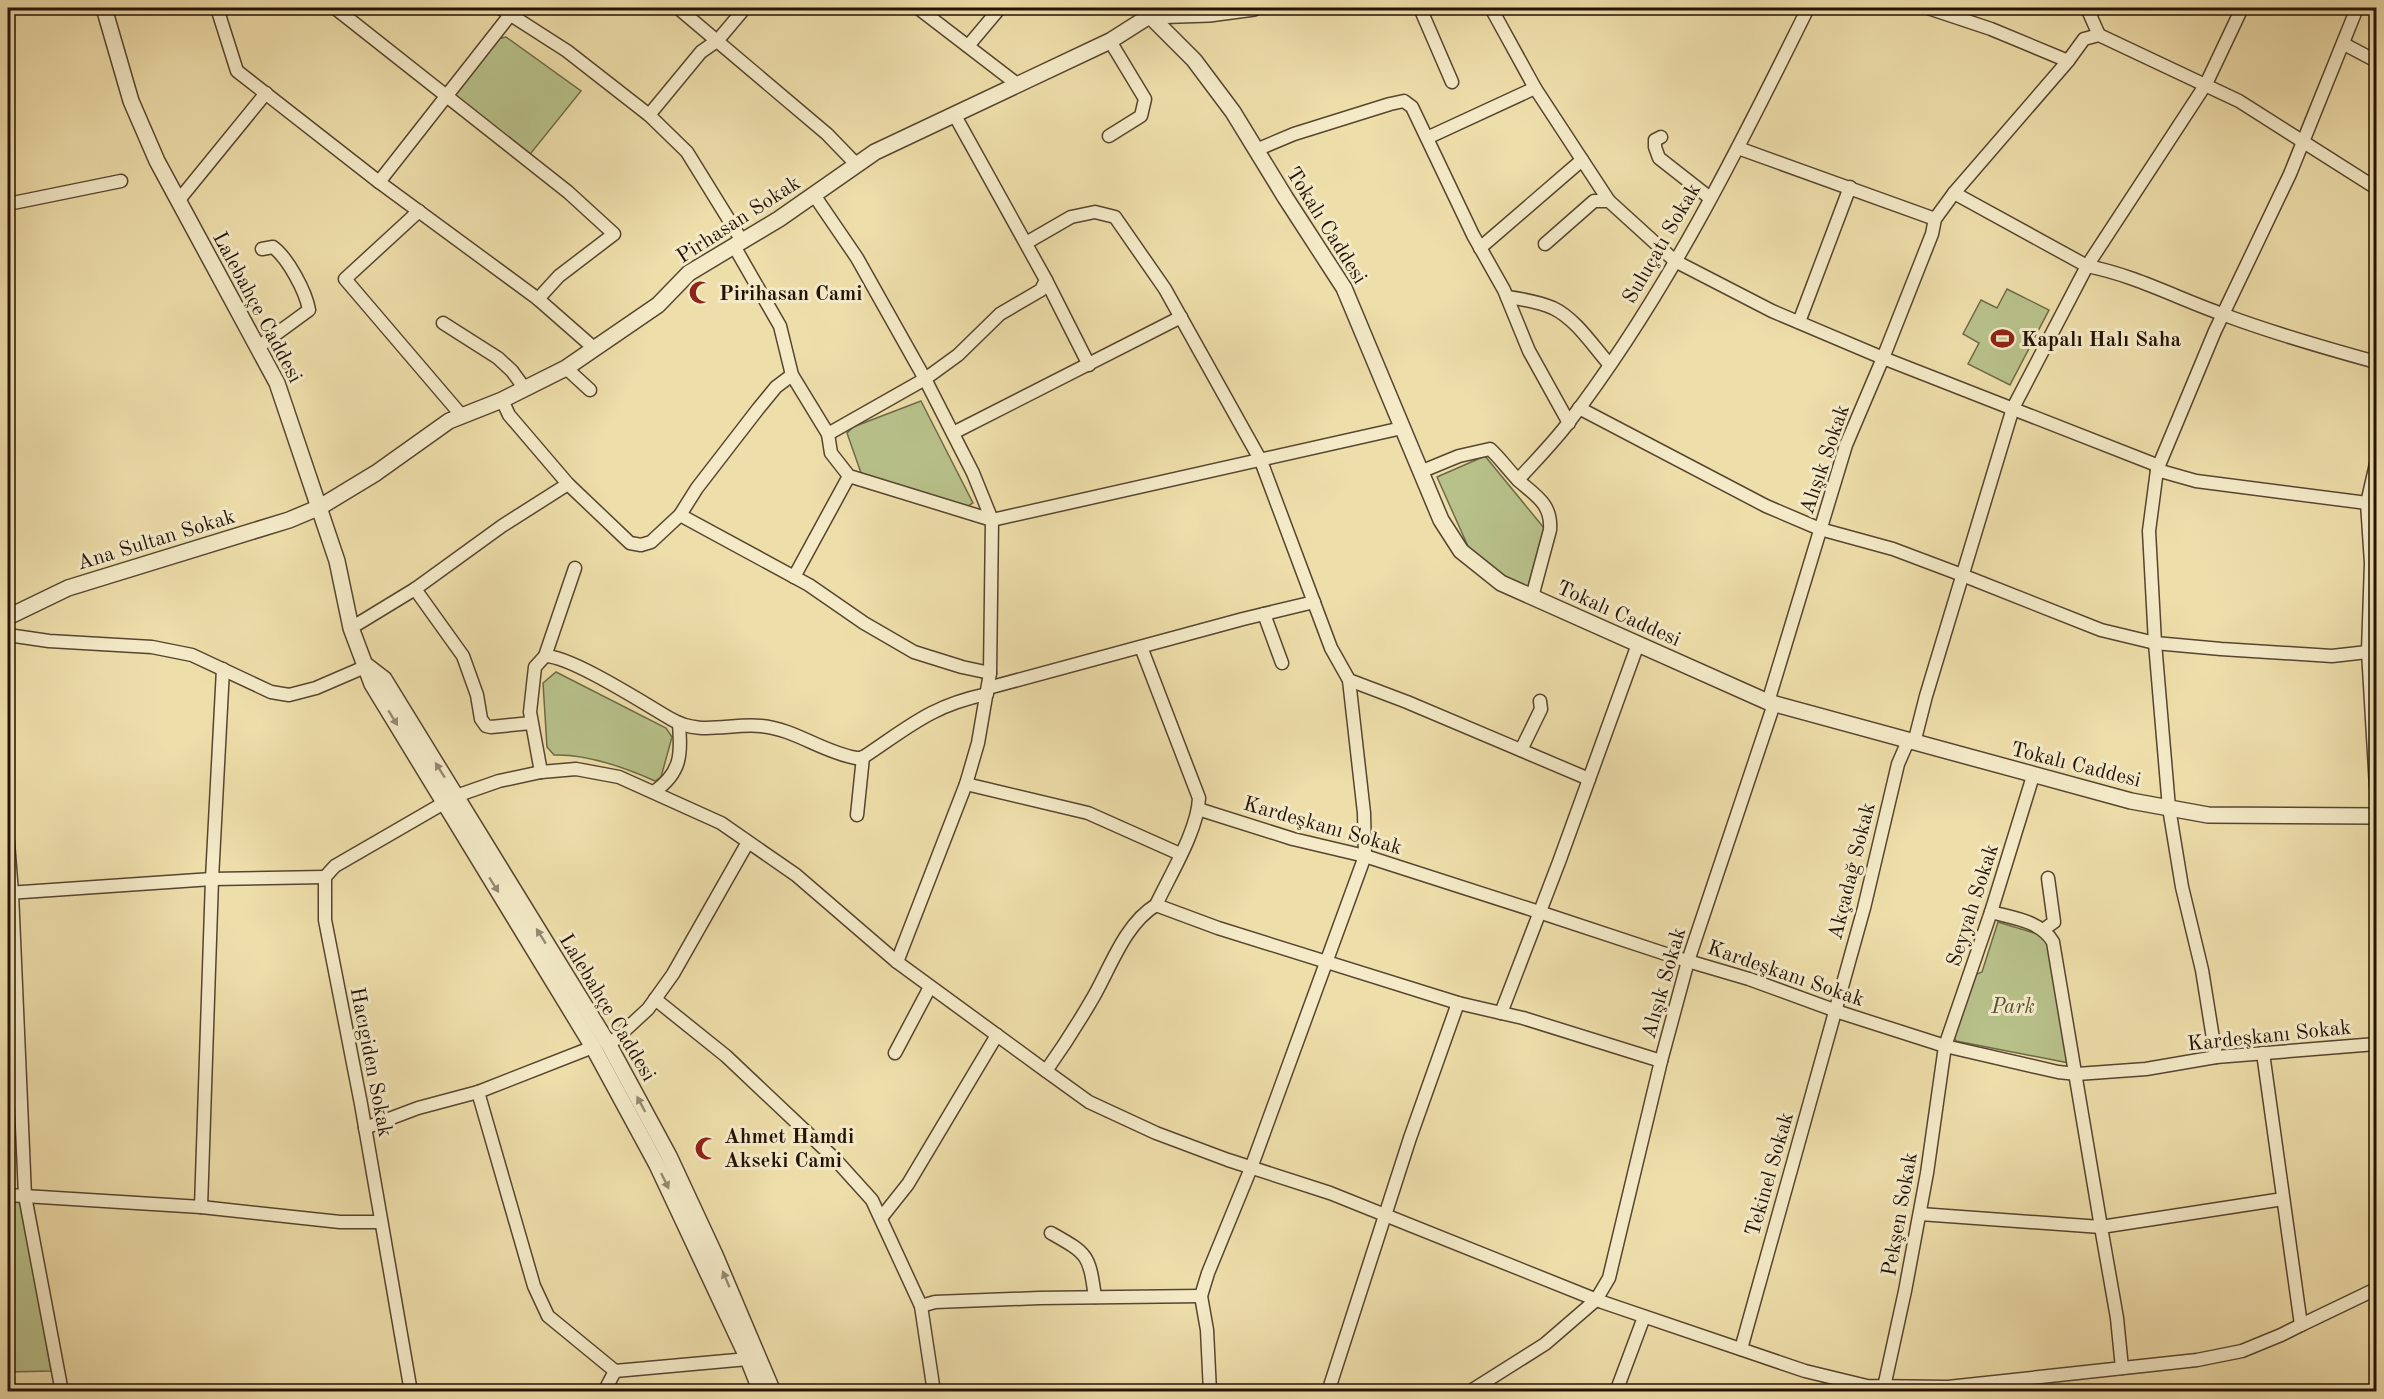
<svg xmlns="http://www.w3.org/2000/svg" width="2384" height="1399" viewBox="0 0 2384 1399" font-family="'Old Standard TT',serif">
	<rect width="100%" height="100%" fill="#eedeaa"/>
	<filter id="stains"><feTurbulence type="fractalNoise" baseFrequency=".00333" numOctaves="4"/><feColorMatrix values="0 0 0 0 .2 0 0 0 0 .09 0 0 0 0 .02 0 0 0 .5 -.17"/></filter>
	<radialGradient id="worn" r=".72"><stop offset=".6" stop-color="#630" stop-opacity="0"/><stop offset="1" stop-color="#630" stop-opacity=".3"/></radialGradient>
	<g fill="#b8c18a" stroke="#6e6a48" stroke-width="1.5">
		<path d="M506,37l75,54 -54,67 -73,-63 43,-56z"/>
		<path d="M2007,289l42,21 -39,75 -42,-21 11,-21 -16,-9 18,-34 16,8z"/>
		<path d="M921,401l52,102 -8,5 -104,-35 -14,-40 6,-6z"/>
		<path d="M1485,456l59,72 -16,59 -29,-12 -28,-22 -34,-76z"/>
		<path d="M556,672l110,56 6,9 -11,40 -6,4c-29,-13 -68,-27 -101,-26l-7,-8 -4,-64z"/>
		<path d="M1998,922l49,15 22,126 -113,-22 -2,-4 18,-61 10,-4z"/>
		<path d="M8,1196l16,6 27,169 -43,1z"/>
	</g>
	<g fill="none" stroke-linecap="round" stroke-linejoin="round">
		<defs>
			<g id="minor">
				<path d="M217,8l20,63 142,111 159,117 57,50"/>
				<path d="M335,8l233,184 46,42 -55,42 -21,23"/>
				<path d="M500,8l67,43 82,64 38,37 55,89"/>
				<path d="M678,8l149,126 30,31"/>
				<path d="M918,8l99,76"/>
				<path d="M1420,8l32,74"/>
				<path d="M1491,8l44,80"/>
				<path d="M1928,8l63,21 77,32"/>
				<path d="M2087,8l12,27"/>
				<path d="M2344,44l32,17"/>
				<path d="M968,46l32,-38"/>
				<path d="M649,115l52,-63 17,-12 27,-32"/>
				<path d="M1109,136l32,-20 4,-17 -35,-58"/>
				<path d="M1429,137l106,-49 74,113"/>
				<path d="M1661,137l-6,3v7l4,11 51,40"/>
				<path d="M1738,148l197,71"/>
				<path d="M1256,150l38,-16 96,-30 14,-3 8,6 61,128 31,55 25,61 40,72"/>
				<path d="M379,182l131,-167"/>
				<path d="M1954,193l133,73c47,9 90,32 135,48 50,19 103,34 154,48"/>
				<path d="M814,195l43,63 68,121 48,94 19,47 -2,153 -12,70 -12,41 -69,178"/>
				<path d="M178,201l88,-108"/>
				<path d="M8,204l113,-23"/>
				<path d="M419,211l-74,68 117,137"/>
				<path d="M1026,243l45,-26 24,-5 20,5 50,72 96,172 70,187 18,32 58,22 182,77"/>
				<path d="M1545,244l49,-43h15l66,60 97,50 111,47 276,108"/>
				<path d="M734,246l46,80 12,49 36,59 3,19 18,23 143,44 410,-92"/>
				<path d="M1480,248l102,-88"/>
				<path d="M1046,280l43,85"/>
				<path d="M1507,297c15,2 32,5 46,11 23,11 40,38 56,56"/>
				<path d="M1799,322l51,-135"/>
				<path d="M443,323l55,35 14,13 13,18"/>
				<path d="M257,348l52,-38c-3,-18 -21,-52 -36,-63l-11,2"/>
				<path d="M566,368l24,22"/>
				<path d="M502,400l7,15 59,69 62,59 11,2 10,-3 29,-27 17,-27 61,-79 18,-22 16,-12"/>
				<path d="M1579,408l187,98 54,23 73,20 69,26 139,55 54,13 66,6 111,7 44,-5"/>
				<path d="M953,433l228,-116"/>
				<path d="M828,434l97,-55 33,-24 42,-41 41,-24 5,-10 -92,-166"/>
				<path d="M2376,464l-9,39 4,60 -3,88 8,136"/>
				<path d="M2157,470l39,11 171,22"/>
				<path d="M1420,472l39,-16 31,-7c11,10 19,22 29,32 17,15 33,23 31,49l-18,67"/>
				<path d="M1518,480c17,-19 36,-38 51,-58 97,-127 169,-272 239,-414"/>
				<path d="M680,515l129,70 55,38 50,29 48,15 28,6"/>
				<path d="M794,577l55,-101"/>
				<path d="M415,589l48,67 14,39 4,24 5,7 5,1 40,-4"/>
				<path d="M1264,614l18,49"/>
				<path d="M351,628l64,-39 87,-63 66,-42"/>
				<path d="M8,635l41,6 103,6 40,8 79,37 18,3 27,-7 51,-22"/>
				<path d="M1141,647l58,151c-1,32 -29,77 -43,107"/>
				<path d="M545,656l30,-88"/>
				<path d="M988,688l255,-69 71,-17"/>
				<path d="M1768,702l78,-257 37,-87 49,-124 3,-15 19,-26 114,-132 16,-22 15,-4 140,66 137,87"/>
				<path d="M1914,743l12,-47 87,-288 74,-142 119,-182 36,-76"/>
				<path d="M1521,750l20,-41 -1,-8"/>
				<path d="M541,772l-11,-60 5,-45 10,-11c26,0 100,48 126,63 28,17 59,4 90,7 34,3 61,26 95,32h6c47,-31 68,-52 125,-64"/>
				<path d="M966,784l122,29 92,41"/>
				<path d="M654,792c28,-20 27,-37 25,-69"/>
				<path d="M1198,809l95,30 72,17 174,56 142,47 68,20 93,34 103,33 113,26 19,2 69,-5 70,-12 160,-13"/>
				<path d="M857,815l6,-58"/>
				<path d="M8,842l4,51 13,303 37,196"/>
				<path d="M8,893l204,-14 113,-2"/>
				<path d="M2043,930l11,-8 -6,-44"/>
				<path d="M655,999l71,57 109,103 37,41 49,106 14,-4 104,-4 162,-2"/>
				<path d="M1501,1013l58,-151 79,-218"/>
				<path d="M609,1045l39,-36 25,-35 75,-132"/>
				<path d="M895,1053l35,-66"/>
				<path d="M2216,1057l-14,-87 -20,-83 -13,-79 -14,-165 -6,-112 8,-61 58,-139 75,-157 67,-166"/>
				<path d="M1661,1061l-138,-43 -65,-15 -240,-75 -62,-23c-31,19 -45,61 -62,91 -15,26 -31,51 -48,75l43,31 67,31 72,27 102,33 272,109 203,69 62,15 81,1 249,-27 45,-9 39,-16 20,-10 -38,-272"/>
				<path d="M478,1092l56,194 14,30 67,55 -11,21"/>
				<path d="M365,1128l53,-20 60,-16 115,-45"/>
				<path d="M8,1195l193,12 11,-328 11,-210"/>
				<path d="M201,1207l139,15h41"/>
				<path d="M1920,1214l181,13 -48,-285c-12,-21 -40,-24 -62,-30"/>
				<path d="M881,1218l27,-34 89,-149"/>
				<path d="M1051,1233c37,21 38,21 44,64"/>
				<path d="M921,1306l13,86"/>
				<path d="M2301,1325l75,-36"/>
				<path d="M1741,1349l123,-441 34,-144 10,-23"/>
				<path d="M2122,1368l-5,-50 -16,-91 182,-28"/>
				<path d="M615,1371l133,-12"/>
				<path d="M1884,1387l21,-96 22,-118 18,-127 46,-134 42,-136"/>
				<path d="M411,1392l-50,-288 -36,-184v-43l10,-11 121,-70 43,-15 42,-9 35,-3 43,8 102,46 75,52 101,87 149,109"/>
				<path d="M1210,1392l-3,-62 -6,-34 7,-23 43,-105 114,-312 -1,-43 -15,-133"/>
				<path d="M1328,1392l82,-254 48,-135"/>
				<path d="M1469,1392l76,-48 51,-44 13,-22 52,-217 27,-100 86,-257"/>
				<path d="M1616,1392l28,-75"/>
			</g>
			<g id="tertiary">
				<path d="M104,8l27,93 26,60 120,222 60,178 14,67 21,56 221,363 64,118 91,194 13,33"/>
				<path d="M1150,16l44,44 39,52 52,85 59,91 97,232 20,31 40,32 267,119 363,99 77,14 168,1"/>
				<path d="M1150,16l59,-2 45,-6"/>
				<path d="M8,617l60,-29 221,-68 31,-13 56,-34 73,-52 53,-21 64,-32 92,-63 31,-32 90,-54 96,-67 235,-111 52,-33"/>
				<path d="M367,666l17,13 225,366 60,111 46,99 58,137"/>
			</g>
		</defs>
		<use href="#minor" stroke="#56452f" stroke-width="15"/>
		<use href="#tertiary" stroke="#56452f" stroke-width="18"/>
		<use href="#minor" stroke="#f4eac8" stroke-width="12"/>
		<use href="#tertiary" stroke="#f4eac8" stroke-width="15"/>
	</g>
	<defs><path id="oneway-solid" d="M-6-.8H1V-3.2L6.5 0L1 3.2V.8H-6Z" transform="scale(1.5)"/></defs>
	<g fill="#968971">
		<use href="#oneway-solid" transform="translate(393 718) rotate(59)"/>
		<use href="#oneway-solid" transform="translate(440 770) rotate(-122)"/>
		<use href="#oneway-solid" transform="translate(494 885) rotate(58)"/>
		<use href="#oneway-solid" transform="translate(541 936) rotate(-122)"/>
		<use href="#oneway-solid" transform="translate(641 1104) rotate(-118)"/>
		<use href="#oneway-solid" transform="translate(665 1181) rotate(64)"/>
		<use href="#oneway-solid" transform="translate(726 1279) rotate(-113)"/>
	</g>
	<defs>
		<symbol id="mosque-bare" viewBox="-9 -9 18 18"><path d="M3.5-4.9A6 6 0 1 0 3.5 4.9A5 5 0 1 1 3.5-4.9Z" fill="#8f2418" stroke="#f4eac8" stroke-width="2.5" paint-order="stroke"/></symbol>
		<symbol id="stadium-bare" viewBox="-9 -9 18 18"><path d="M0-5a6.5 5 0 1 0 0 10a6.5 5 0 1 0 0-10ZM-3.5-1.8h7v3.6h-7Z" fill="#8f2418" stroke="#f4eac8" stroke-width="2.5" paint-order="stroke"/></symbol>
	</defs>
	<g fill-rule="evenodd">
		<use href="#mosque-bare" x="684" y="276" width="33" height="33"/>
		<use href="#stadium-bare" x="1986" y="322" width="33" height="33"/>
		<use href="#mosque-bare" x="690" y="1132" width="33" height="33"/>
	</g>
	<g text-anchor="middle" stroke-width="6" stroke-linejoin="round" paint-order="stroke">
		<g font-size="21" fill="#241206" stroke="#f4eac8">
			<text transform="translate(738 219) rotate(-33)" y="7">Pirhasan Sokak</text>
			<text transform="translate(1327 225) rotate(58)" y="7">Tokalı Caddesi</text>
			<text transform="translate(1661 243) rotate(-60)" y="7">Suluçatı Sokak</text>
			<text transform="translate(258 307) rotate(62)" y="7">Lalebahçe Caddesi</text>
			<text transform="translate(1824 459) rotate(-71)" y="7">Alışık Sokak</text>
			<text transform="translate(156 539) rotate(-17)" y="7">Ana Sultan Sokak</text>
			<text transform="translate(1619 613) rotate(24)" y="7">Tokalı Caddesi</text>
			<text transform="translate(2076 764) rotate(14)" y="7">Tokalı Caddesi</text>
			<text transform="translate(1323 825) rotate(16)" y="7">Kardeşkanı Sokak</text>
			<text transform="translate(1851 871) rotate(-76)" y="7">Akçadağ Sokak</text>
			<text transform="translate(1972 905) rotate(-72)" y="7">Seyyah Sokak</text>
			<text transform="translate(1786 973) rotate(19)" y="7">Kardeşkanı Sokak</text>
			<text transform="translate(1663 983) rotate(-74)" y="7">Alışık Sokak</text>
			<text transform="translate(608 1007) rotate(59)" y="7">Lalebahçe Caddesi</text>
			<text transform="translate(2269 1035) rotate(-6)" y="7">Kardeşkanı Sokak</text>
			<text transform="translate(372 1062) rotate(79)" y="7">Hacıgiden Sokak</text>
			<text transform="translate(1769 1174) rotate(-74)" y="7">Tekinel Sokak</text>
			<text transform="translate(1899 1214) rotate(-80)" y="7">Pekşen Sokak</text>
		</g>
		<g font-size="21" font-weight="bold" fill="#241206" stroke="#f4eac8" text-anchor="start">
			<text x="719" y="300">Pirihasan Cami</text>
			<text x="2021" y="346">Kapalı Halı Saha</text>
			<text x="724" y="1143">Ahmet Hamdi<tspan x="724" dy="24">Akseki Cami</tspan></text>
		</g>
		<g font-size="21" font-style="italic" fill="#584f34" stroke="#f4eac8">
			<text x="2013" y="1013">Park</text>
		</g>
	</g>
	<rect width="2384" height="1399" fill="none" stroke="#eedeaa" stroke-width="30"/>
	<rect x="9" y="9" width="2366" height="1381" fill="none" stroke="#241206" stroke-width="3"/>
	<rect x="15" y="15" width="2354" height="1369" fill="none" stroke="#241206" stroke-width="1.5"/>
	<rect width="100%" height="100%" filter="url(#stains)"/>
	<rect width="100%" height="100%" fill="url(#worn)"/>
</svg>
